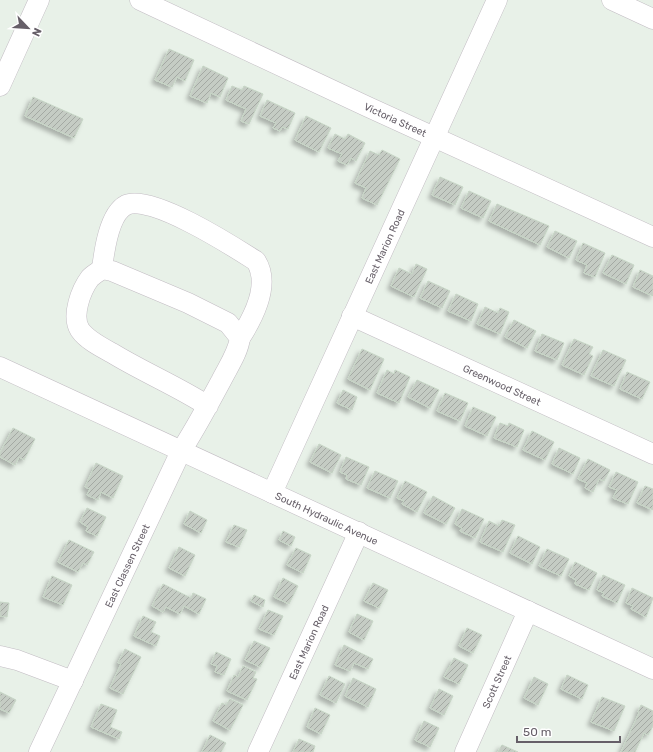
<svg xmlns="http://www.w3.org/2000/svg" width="653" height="752" viewBox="0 0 653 752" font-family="Rubik,sans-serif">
	<defs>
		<pattern id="building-hatch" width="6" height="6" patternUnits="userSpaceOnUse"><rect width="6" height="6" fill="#c5ccc4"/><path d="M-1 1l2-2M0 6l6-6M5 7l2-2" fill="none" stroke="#a4a9a3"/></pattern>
		<filter id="shadow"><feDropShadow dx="-3.5" dy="3.5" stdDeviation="2" flood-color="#0004"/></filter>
	</defs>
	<rect width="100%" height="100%" fill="#e8f1e8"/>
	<g fill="url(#building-hatch)" stroke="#c7d6c6" filter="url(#shadow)">
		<path d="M169,49l25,11 -9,21 -8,-4 -5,10 -17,-7z"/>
		<path d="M203,66l25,12 -8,19 -9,-4 -4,10 -17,-7z"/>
		<path d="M232,86l10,4 2,-4 19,8 -14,30 -8,-3 5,-12 -20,-9z"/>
		<path d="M33,97l50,22 -9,19 -49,-22z"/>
		<path d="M267,100l28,13 -7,16 -6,-2 -2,4 -7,-3 3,-5 -16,-7z"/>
		<path d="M306,116l25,12 -12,24 -24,-12z"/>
		<path d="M335,134l10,5 3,-5 17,9 -9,18 -5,-3 -4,7 -9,-4 4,-7 -14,-6z"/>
		<path d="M382,150l18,9 -23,46 -15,-7 4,-10 -11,-5 15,-32 9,4z"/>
		<path d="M440,177l23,10 -8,18 -23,-10z"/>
		<path d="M469,191l22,10 -8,17 -22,-10z"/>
		<path d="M497,204l52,22 -9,19 -51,-24z"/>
		<path d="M555,231l22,10 -8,17 -22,-11z"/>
		<path d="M583,243l22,10 -10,24 -11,-4 3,-8 -11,-5z"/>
		<path d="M612,255l22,10 -8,19 -23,-11z"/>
		<path d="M416,264l11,5 -13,28 -23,-11 8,-18 13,6z"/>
		<path d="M640,270l13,6v20l-20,-9z"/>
		<path d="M428,281l22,10 -8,17 -22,-10z"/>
		<path d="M456,294l22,10 -7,17 -23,-10z"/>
		<path d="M485,307l13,6 2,-5 9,4 -9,22 -23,-10z"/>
		<path d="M514,320l22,11 -9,17 -22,-11z"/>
		<path d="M542,334l22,9 -7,17 -22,-9z"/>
		<path d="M574,339l19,8 -4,7 4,2 -9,19 -22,-10z"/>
		<path d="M362,349l22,10 -14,31 -22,-11z"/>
		<path d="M603,350l23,10 -12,26 -23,-10z"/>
		<path d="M387,370l7,4 1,-4 15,7 -11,26 -22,-10z"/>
		<path d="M627,372l23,10 -8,17 -22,-10z"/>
		<path d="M417,380l22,10 -9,18 -22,-11z"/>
		<path d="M343,390l14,7 -5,13 -15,-7z"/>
		<path d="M445,393l23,10 -8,18 -23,-10z"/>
		<path d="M473,407l23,10 -9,19 -22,-10z"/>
		<path d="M500,423l8,3 1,-3 15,7 -7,17 -23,-9z"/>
		<path d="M13,428l22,11 -11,21 -5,-3 -4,8 -15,-8v-4z"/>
		<path d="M532,431l22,11 -9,18 -22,-10z"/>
		<path d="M319,444l22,11 -9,18 -22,-11z"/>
		<path d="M559,448l21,10 -7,16 -21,-10z"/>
		<path d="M346,457l23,10 -8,18 -15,-6 1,-4 -7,-3z"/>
		<path d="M588,459l22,11 -6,11 -5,-2 -6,13 -8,-4 2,-5 -9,-4z"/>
		<path d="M96,463l27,13 -10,22 -12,-6 -3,8 -11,-5 3,-6 -5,-2z"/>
		<path d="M375,471l23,10 -8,17 -23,-10z"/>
		<path d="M616,472l22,10 -10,22 -15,-6 4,-8 -8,-3z"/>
		<path d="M405,481l22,11 -10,20 -15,-8 2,-3 -7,-3z"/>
		<path d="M645,486l8,3v21l-16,-7z"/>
		<path d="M433,496l22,12 -9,16 -22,-11z"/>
		<path d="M87,508l19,9 -9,19 -11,-5 2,-4 -8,-5z"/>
		<path d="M462,509l22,10 -9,19 -15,-7 2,-3 -7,-4z"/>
		<path d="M190,511l17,9 -6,13 -17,-9z"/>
		<path d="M502,520l13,5 -12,27 -23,-10 9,-21 10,5z"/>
		<path d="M234,525l13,5 -8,17 -13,-5z"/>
		<path d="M283,531l12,6 -4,9 -12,-6z"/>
		<path d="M518,536l22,11 -8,17 -22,-11z"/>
		<path d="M69,540l25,12 -7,13 -4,-2 -5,9 -20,-10z"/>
		<path d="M179,547l16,8 -10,21 -16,-8z"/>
		<path d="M296,548l15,7 -8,18 -16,-8z"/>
		<path d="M547,549l22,10 -8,17 -22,-10z"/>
		<path d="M575,562l22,11 -8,17 -14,-6 1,-4 -7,-4z"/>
		<path d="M603,575l22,10 -8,18 -15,-7 2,-3 -7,-3z"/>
		<path d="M52,576l20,9 -9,20 -20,-8z"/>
		<path d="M283,578l15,8 -9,18 -15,-7z"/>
		<path d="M373,583l15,7 -9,18 -15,-7z"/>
		<path d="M163,584l28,14 2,-5 13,6 -7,15 -15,-8 -4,8 -14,-7 -3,5 -11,-6z"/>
		<path d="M632,588l21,10 -7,19 -15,-8 2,-3 -7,-3z"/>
		<path d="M254,595l11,5 -2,7 -12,-6z"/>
		<path d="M0,602l9,1 -2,14 -7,-1z"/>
		<path d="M268,610l15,6 -9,19 -15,-6z"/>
		<path d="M357,614l16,7 -9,19 -15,-8z"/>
		<path d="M143,616l13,6 -5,10 9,4 -4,10 -22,-10z"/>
		<path d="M467,628l15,7 -9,18 -14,-7z"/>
		<path d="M254,641l16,7 -10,19 -15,-7z"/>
		<path d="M344,645l29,14 -5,10 -14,-6 -4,8 -15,-6z"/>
		<path d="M125,649l16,8 -18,37 -13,-6 11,-24 -3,-1z"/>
		<path d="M216,652l15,7 -7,16 -9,-3 2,-6 -6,-2z"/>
		<path d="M454,658l14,7 -9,19 -15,-7z"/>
		<path d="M243,666l13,6 -3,6 4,1 -10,21 -20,-9 7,-16 4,2z"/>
		<path d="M567,675l21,10 -6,14 -21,-10z"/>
		<path d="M329,676l16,8 -9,19 -16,-8z"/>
		<path d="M534,677l14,7 -10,21 -14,-7z"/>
		<path d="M353,678l23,11 -8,18 -23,-11z"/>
		<path d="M439,689l14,7 -9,19 -14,-7z"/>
		<path d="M0,692l16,8 -7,13 -9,-4z"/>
		<path d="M602,697l23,9 -11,25 -23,-9z"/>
		<path d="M230,699l13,6 -13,25 -17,-9 9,-18 4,2z"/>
		<path d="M101,704l16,6 -7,17 12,5 -3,7 -28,-12z"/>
		<path d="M641,705l12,6v15l-5,9 -4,-2 -9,19h-14l18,-39 -1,-1z"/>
		<path d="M315,708l15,7 -9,19 -14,-7z"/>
		<path d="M424,721l15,7 -9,19 -15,-7z"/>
		<path d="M210,735l16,8 -5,9h-19z"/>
		<path d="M299,739l16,7 -2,6h-20z"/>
		<path d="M502,745l16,7h-20z"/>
	</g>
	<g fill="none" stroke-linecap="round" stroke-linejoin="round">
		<defs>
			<g id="minor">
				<path id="s1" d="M140,0l226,106 287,131"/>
				<path d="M612,0l41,19"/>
				<path d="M0,86l39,-86"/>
				<path d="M102,269c2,-17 7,-55 24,-64 24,-12 108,42 130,56 15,24 -3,57 -16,77"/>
				<path id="s2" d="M352,316l301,138"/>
				<path id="s3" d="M0,367l653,302"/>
				<path id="s4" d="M272,493l225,-493"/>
				<path d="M0,656l17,4 56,21"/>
				<path id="s5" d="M39,752l142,-301c15,-23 27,-46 40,-70 7,-14 17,-28 19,-43l-12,-15 -40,-20 -76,-32 -10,-2c-4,3 -9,6 -12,9 -9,12 -19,38 -10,52 7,10 21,17 32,23 31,19 65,33 96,53"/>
				<path id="s6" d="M258,752l101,-220"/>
				<path id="s7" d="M465,752l63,-141"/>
			</g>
		</defs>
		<use href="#minor" stroke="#c2bcc3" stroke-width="21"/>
		<use href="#minor" stroke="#fff" stroke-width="20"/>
	</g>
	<g text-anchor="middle" stroke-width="3" stroke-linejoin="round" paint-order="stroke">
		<g font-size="10" fill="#665f68" stroke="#fff">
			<text dy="4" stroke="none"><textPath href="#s1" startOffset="282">Victoria Street</textPath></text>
			<text dy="4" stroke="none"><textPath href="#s4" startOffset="271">East Marion Road</textPath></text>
			<text dy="4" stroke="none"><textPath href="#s2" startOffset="165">Greenwood Street</textPath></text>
			<text dy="4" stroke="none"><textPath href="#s3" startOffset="360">South Hydraulic Avenue</textPath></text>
			<text dy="4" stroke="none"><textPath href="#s5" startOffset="206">East Classen Street</textPath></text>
			<text dy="4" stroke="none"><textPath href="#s6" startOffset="121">East Marion Road</textPath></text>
			<text dy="4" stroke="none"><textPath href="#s7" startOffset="77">Scott Street</textPath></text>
		</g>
	</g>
	<g transform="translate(28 28) rotate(115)" stroke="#ffffff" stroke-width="3" paint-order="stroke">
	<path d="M0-3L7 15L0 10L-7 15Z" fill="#665f68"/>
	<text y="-6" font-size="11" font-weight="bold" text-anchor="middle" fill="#665f68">N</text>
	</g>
	<path d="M517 736v6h103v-6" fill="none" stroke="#665f68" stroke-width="2"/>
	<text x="523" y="736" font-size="12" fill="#665f68" stroke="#ffffff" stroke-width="3" paint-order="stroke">50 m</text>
</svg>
